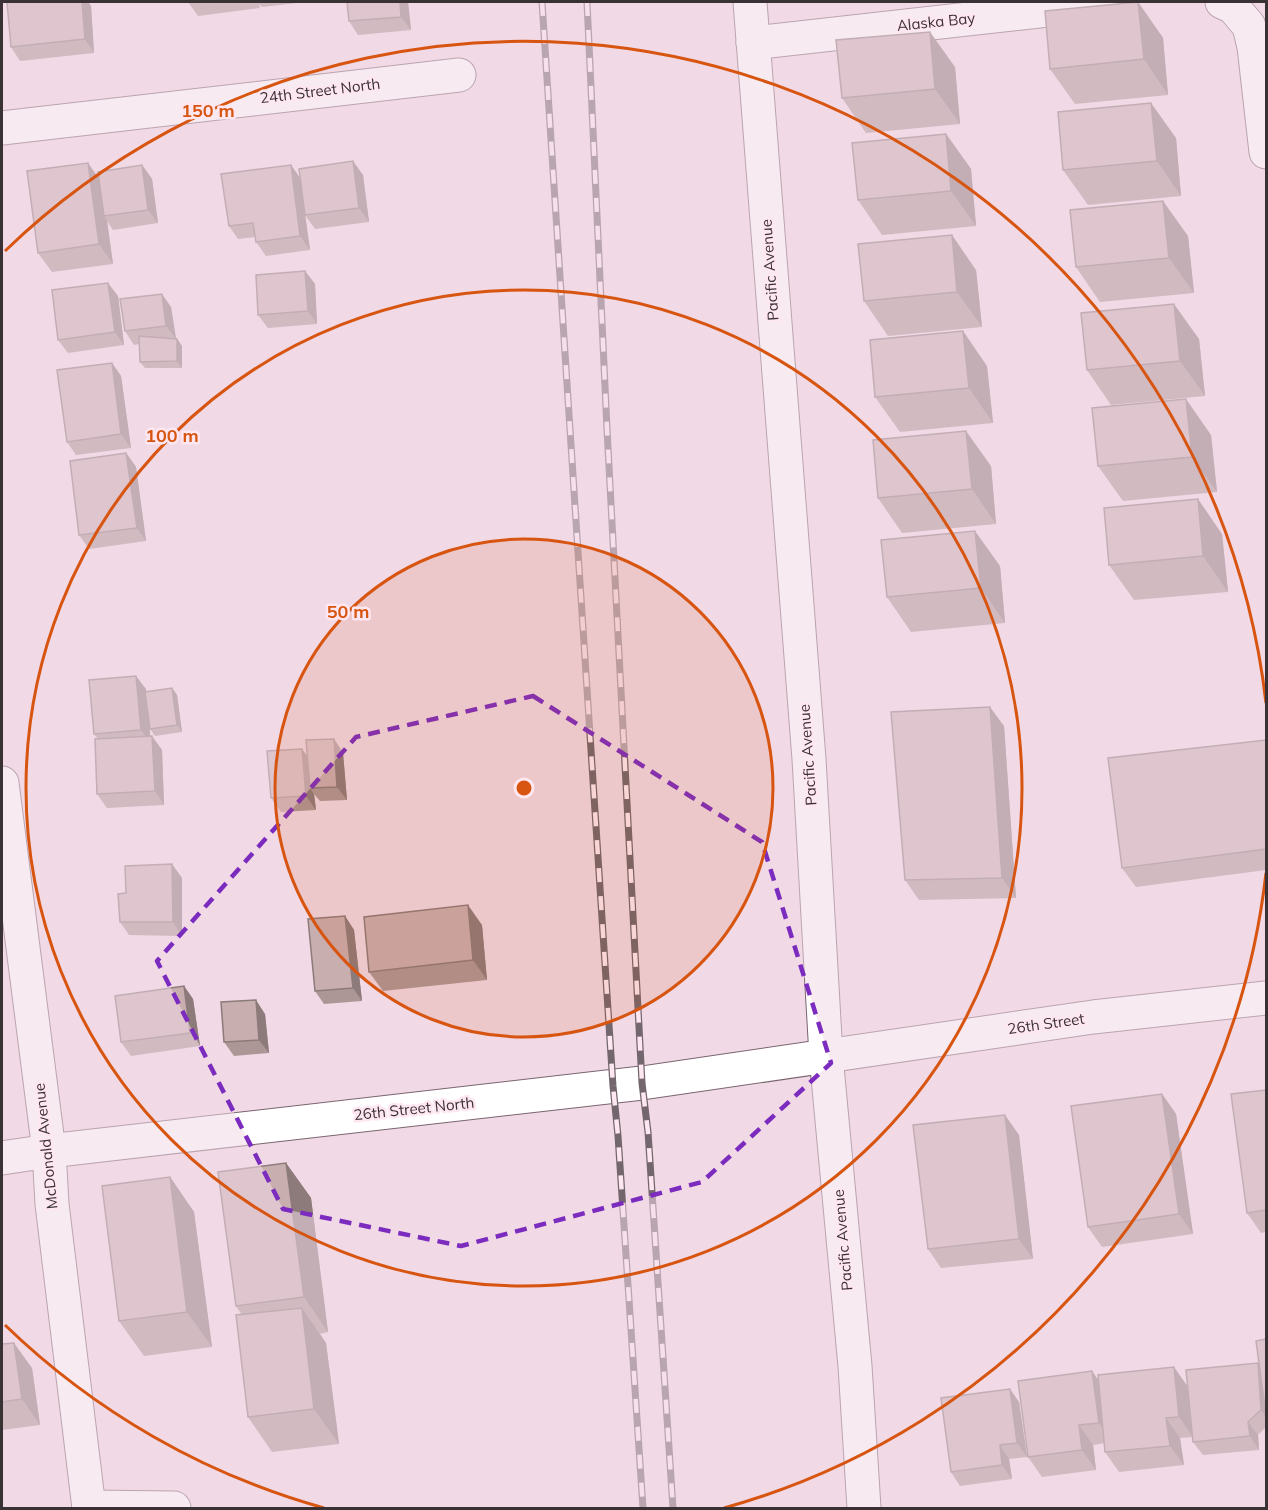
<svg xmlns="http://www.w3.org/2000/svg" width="1268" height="1510" viewBox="0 0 1268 1510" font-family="Mulish,sans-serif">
	<rect width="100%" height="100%" fill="#f1d9e5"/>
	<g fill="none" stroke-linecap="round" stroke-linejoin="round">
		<defs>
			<g id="minor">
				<path d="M750,2l59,757 17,297 29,310 9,142"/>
				<path d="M1222,2l11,5 16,19 5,21 12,105"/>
				<path d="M753,43l367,-41"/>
				<path d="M2,128l457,-53"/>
				<path d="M2,783l47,368 3,53 37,304"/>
				<path d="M2,1158l47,-7 593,-68 451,-66 173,-19"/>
				<path d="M89,1507l85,1"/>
			</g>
		</defs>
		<use href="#minor" stroke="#7a656f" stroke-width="35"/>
		<use href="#minor" stroke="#fff" stroke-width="33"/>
		<defs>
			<g id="rail">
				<path d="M542,2l71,1084 5,50 25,372"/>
				<path d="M587,2l20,427 35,654 6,49 25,376"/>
			</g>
		</defs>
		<use href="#rail" stroke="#74666d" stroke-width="7"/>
		<use href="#rail" stroke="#ffe7f2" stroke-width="4.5" stroke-dasharray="14" stroke-linecap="butt"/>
	</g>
	<g fill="#ad9696">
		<path d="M82,2h6l3,4 3,47 -74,8 -9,-14z"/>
		<path d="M188,2h118l-44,5 -3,-3 1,4 -62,8z"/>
		<path d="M347,2h61l3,28 -53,5 -9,-14z"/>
		<path d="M1138,2l25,36 5,57 -93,9 -25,-35z"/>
		<path d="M955,67l5,57 -94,9 -24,-35z"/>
		<path d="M946,134l25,35 5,57 -94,9 -24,-35z"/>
		<path d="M1176,138l5,58 -93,9 -25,-35z"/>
		<path d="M142,165l10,14 6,44 -45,7 -6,-9 6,43 -61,8 -14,-19 61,-75z"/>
		<path d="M291,165l9,13 63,-3 6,47 -54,7 -10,-14 5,35 -44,6 -10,-14 -1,-5 -17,2 -9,-13z"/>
		<path d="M1188,236l6,57 -94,9 -24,-35z"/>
		<path d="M976,270l6,57 -94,9 -24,-35z"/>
		<path d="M305,271l10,13 2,40 -49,4 -10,-13z"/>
		<path d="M118,296l6,49 -56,8 -10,-13z"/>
		<path d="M171,307l5,32h1l5,7v22h-37l-5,-6 -1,-18 -5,1 -9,-14z"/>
		<path d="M1199,339l6,57 -94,9 -24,-35z"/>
		<path d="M112,363l9,13 10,72 -55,7 -9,-13z"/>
		<path d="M987,366l6,57 -93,9 -25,-35z"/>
		<path d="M1211,435l6,57 -94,9 -25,-35z"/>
		<path d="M126,453l10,14 10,74 -57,8 -10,-14z"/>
		<path d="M991,466l5,58 -94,9 -24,-35z"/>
		<path d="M1222,534l6,58 -94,8 -25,-35z"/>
		<path d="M1000,566l5,57 -94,9 -24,-35z"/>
		<path d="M172,688l5,7 5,37 -27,4 -5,-7 -2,-13 2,20 12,14 2,55 -57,3 -10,-14 1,-55 -4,-5 52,-45v3z"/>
		<path d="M1004,726l12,172 -97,2 -14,-20z"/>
		<path d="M334,739l9,14 4,47 -27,1 -6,-7 2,16 -35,2 -10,-14 31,-49 5,8z"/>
		<path d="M1266,740v130l-130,17 -14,-19z"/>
		<path d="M182,878v58l-53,-1 -9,-13 6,-29z"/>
		<path d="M345,916l9,14 8,71 -38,3 -9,-13z"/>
		<path d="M482,925l5,55 -104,11 -14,-19z"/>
		<path d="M184,986l9,13 7,47 -69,10 -10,-14z"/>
		<path d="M265,1014l4,39 -35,3 -10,-14z"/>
		<path d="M1266,1090v142l-5,1 -14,-20z"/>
		<path d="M1162,1094l14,20 17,120 -91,13 -14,-20z"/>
		<path d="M1019,1135l14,124 -92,9 -13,-19z"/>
		<path d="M286,1163l25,35 17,134 -8,2 6,9 13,101 -67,8 -24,-35 -6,-102 -6,-9z"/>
		<path d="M170,1177l24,35 18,135 -68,9 -25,-35z"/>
		<path d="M1266,1339v88l-8,8 1,15 -56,5 -10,-13v-5l-13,1 4,27 -65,7 -14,-20v-9l-12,2 3,25 -54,7 -14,-20 70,-78 90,7 72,-21z"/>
		<path d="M2,1344l30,24 8,57 -38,5z"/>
		<path d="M1019,1402l8,55 -18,2 3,20 -52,7 -9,-14z"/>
	</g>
	<g fill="#8d7a7a">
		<path d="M82,2h6l3,4 3,47 -9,-14z"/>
		<path d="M400,2h8l3,28 -10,-13z"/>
		<path d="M1138,2l25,36 5,57 -24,-36z"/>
		<path d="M930,32l25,35 5,57 -25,-35z"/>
		<path d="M1151,103l25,35 5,58 -24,-35z"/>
		<path d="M946,134l25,35 5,57 -25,-35z"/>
		<path d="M353,161l10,14 6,47 -10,-14z"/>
		<path d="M88,163l14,20 2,33 3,5 6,43 -14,-20z"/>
		<path d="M142,165l10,14 6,44 -10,-13z"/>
		<path d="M291,165l9,13 10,72 -10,-14z"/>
		<path d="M1163,201l25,35 6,57 -25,-35z"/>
		<path d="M952,235l24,35 6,57 -25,-35z"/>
		<path d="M305,271l10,13 2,40 -9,-13z"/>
		<path d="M108,283l10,13 6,49 -9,-13z"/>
		<path d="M162,294l9,13 5,32 -10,-13z"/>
		<path d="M1174,304l25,35 6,57 -25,-35z"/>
		<path d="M963,331l24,35 6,57 -24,-35z"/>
		<path d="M177,339l5,7v22l-5,-7z"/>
		<path d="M112,363l9,13 10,72 -10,-14z"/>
		<path d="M1186,399l25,36 6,57 -25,-35z"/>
		<path d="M966,431l25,35 5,58 -24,-35z"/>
		<path d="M126,453l10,14 10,74 -9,-13z"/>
		<path d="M1198,499l24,35 6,58 -25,-36z"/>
		<path d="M975,531l25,35 5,57 -24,-35z"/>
		<path d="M136,676l10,13 5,55 -10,-14z"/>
		<path d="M172,688l5,7 5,37 -5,-7z"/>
		<path d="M990,707l14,19 12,172 -14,-20z"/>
		<path d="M152,736l10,14 2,55 -9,-14z"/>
		<path d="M334,739l9,14 4,47 -10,-13z"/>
		<path d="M302,749l10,13 -2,26 4,6 2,16 -10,-14z"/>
		<path d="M172,864l10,14v58l-9,-14z"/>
		<path d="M468,905l14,20 5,55 -14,-20z"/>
		<path d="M345,916l9,14 8,71 -9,-13z"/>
		<path d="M184,986l9,13 7,47 -10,-13z"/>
		<path d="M256,1000l9,14 4,39 -10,-13z"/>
		<path d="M1162,1094l14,20 17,120 -14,-20z"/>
		<path d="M1005,1115l14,20 14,124 -14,-20z"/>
		<path d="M286,1163l25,35 17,134 -24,-35z"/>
		<path d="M170,1177l24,35 18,135 -25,-35z"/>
		<path d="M302,1308l24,35 13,101 -25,-35z"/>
		<path d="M14,1343l18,25 8,57 -18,-26z"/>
		<path d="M1258,1363l8,12 -1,32 1,2v8l-5,-7z"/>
		<path d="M1174,1367l14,20 5,50 -14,-20z"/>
		<path d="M1092,1371l14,20 7,51 -14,-19z"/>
		<path d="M1010,1389l9,13 8,55 -10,-14z"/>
		<path d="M1166,1418l14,20 4,27 -14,-19z"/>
		<path d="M1248,1422l10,13 1,15 -9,-14z"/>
		<path d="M1079,1425l14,20 3,25 -14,-20z"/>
		<path d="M1000,1445l9,14 3,20 -10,-14z"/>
	</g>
	<g fill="#c9aeaf" stroke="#8d7a7a" stroke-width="1.5">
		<path d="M7,2h75l3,37 -74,8z"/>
		<path d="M347,2h53l1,15 -52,4z"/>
		<path d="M1138,2l6,57 -94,10 -5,-58z"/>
		<path d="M930,32l5,57 -93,9 -6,-58z"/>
		<path d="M1151,103l6,58 -94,9 -5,-58z"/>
		<path d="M946,134l5,57 -93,9 -6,-57z"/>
		<path d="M353,161l6,47 -54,7 -6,-46z"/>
		<path d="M88,163l11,81 -61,9 -11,-82z"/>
		<path d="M142,165l6,45 -44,6 -6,-44z"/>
		<path d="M291,165l9,71 -44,6 -3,-19 -24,3 -8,-52z"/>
		<path d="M1163,201l6,57 -93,9 -6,-57z"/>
		<path d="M952,235l5,57 -93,9 -6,-57z"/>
		<path d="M305,271l3,40 -50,4 -2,-40z"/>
		<path d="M108,283l7,49 -57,8 -6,-50z"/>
		<path d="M162,294l4,32 -41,5 -5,-32z"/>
		<path d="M1174,304l6,57 -93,9 -6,-57z"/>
		<path d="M963,331l6,57 -94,9 -5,-57z"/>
		<path d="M139,336l38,3v22l-37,1z"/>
		<path d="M112,363l9,71 -54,8 -10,-72z"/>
		<path d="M1186,399l6,58 -94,9 -6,-58z"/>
		<path d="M966,431l6,58 -94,9 -5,-58z"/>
		<path d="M126,453l11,75 -58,7 -9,-74z"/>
		<path d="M1198,499l5,57 -94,9 -5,-57z"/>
		<path d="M975,531l6,57 -94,9 -6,-57z"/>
		<path d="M136,676l5,54 -47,4 -5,-54z"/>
		<path d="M172,688l5,37 -27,4 -5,-37z"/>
		<path d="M990,707l12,171 -97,2 -14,-168z"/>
		<path d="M152,736l3,55 -58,3 -2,-55z"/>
		<path d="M334,739l3,48 -27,1 -4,-48z"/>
		<path d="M1266,740v109l-144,19 -14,-110z"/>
		<path d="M302,749l4,47 -35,2 -4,-47z"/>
		<path d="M172,864l1,58h-53l-2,-28 8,-1 -1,-27z"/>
		<path d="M468,905l5,55 -104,12 -5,-55z"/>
		<path d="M345,916l8,72 -38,3 -7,-72z"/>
		<path d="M184,986l6,47 -69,9 -6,-46z"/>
		<path d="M256,1000l3,40 -35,2 -3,-40z"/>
		<path d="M1266,1090v120l-19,3 -16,-119z"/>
		<path d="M1162,1094l17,120 -91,13 -17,-121z"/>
		<path d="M1005,1115l14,124 -91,10 -15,-124z"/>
		<path d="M286,1163l18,134 -68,9 -18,-134z"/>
		<path d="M170,1177l17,135 -68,9 -17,-135z"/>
		<path d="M302,1308l12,101 -66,8 -12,-102z"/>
		<path d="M1266,1339v68h-1l-9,-66z"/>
		<path d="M14,1343l8,56 -20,3v-58z"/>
		<path d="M1258,1363l3,47 -13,12 2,14 -57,6 -7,-72z"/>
		<path d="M1174,1367l5,50 -13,1 4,28 -65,6 -7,-77z"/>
		<path d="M1092,1371l7,52 -20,2 3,25 -54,7 -10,-76z"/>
		<path d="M1010,1389l7,54 -17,2 2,20 -51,7 -10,-74z"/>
	</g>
	<path d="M0 0H1268V1510H0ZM533,696l229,146 69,221 -129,119 -241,64 -178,-37 -126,-248 199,-224z" fill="#f1d9e5" fill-opacity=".55" fill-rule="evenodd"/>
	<path fill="none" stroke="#7b2cbf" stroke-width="4.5" stroke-dasharray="12 8" stroke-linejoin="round" d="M533,696l229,146 69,221 -129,119 -241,64 -178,-37 -126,-248 199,-224z"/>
	<circle cx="524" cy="788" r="249" fill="#d75510" fill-opacity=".12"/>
	<g fill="none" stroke="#d75510" stroke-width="3">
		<circle cx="524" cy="788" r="249"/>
		<circle cx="524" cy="788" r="498"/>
		<path d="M1266 873A747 747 0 0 1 724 1508M324 1508A747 747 0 0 1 5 1325M5 251A747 747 0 0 1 1266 703"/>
	</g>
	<g text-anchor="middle" stroke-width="5" stroke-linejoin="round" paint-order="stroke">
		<g font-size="15" fill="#3a3135" stroke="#ffe7f2">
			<text transform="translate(936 22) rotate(-6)" y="5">Alaska Bay</text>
			<text transform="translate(320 91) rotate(-7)" y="5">24th Street North</text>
			<text transform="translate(770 270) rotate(-94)" y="5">Pacific Avenue</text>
			<text transform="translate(808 755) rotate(-94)" y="5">Pacific Avenue</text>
			<text transform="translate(1046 1024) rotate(-8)" y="5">26th Street</text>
			<text transform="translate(414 1109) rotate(-6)" y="5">26th Street North</text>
			<text transform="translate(46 1146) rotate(-96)" y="5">McDonald Avenue</text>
			<text transform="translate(843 1240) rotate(-95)" y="5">Pacific Avenue</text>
		</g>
	</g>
	<circle cx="524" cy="788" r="9" fill="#d75510" stroke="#ffe7f2" stroke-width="3"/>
	<g font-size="18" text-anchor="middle" font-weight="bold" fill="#d75510" stroke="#ffe7f2" stroke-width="5" stroke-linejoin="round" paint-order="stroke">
		<text x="208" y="117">150 m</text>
		<text x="172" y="442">100 m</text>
		<text x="348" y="618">50 m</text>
	</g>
	<rect width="1268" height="1510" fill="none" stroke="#3a3135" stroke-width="6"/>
</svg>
